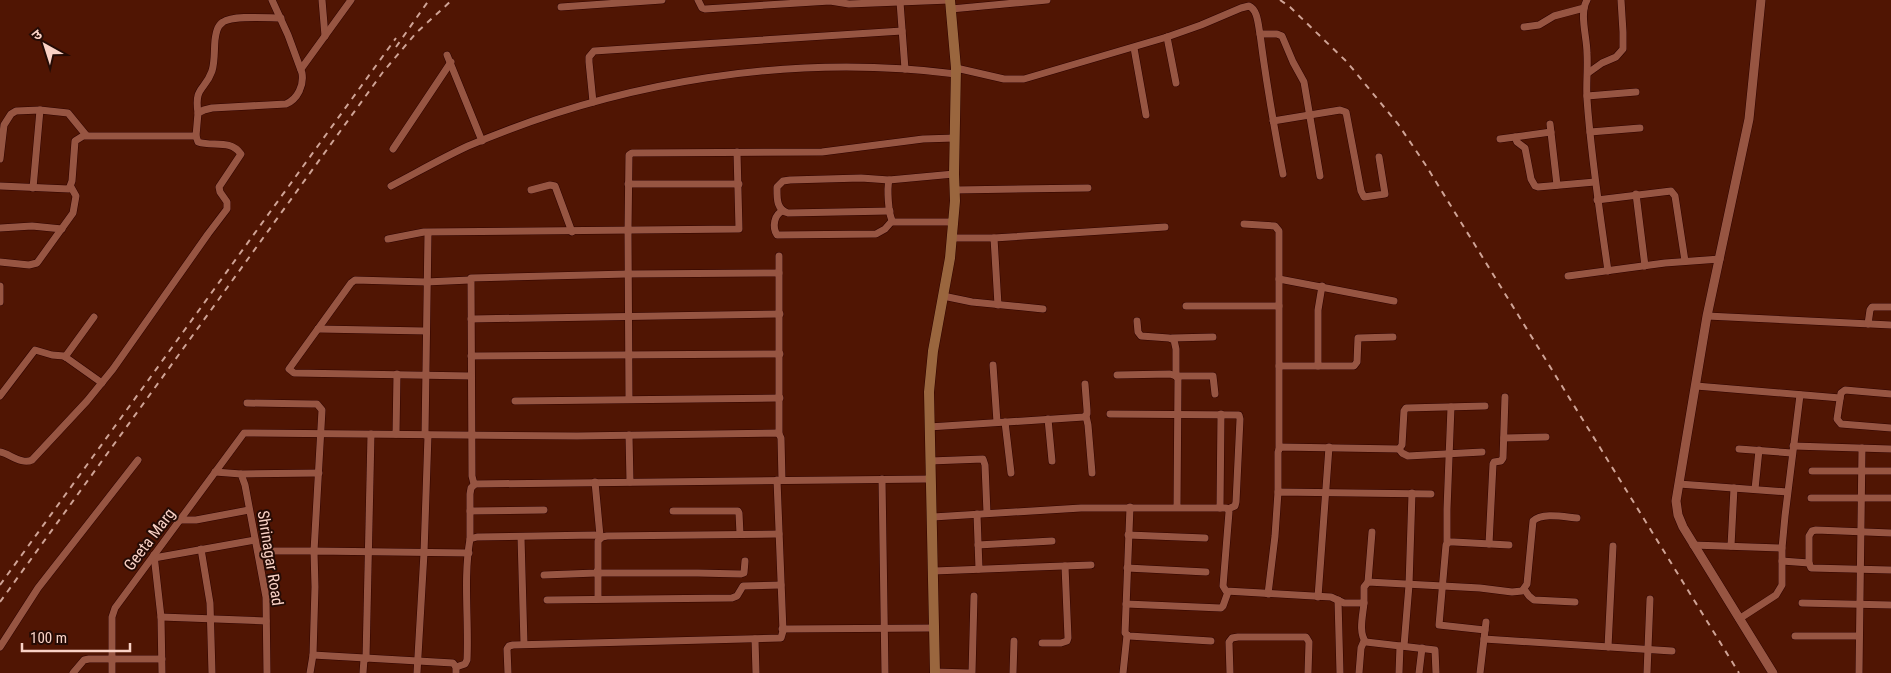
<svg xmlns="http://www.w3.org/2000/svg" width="1891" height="673" viewBox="0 0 1891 673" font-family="'Roboto Condensed','Noto Sans Devanagari',sans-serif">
	<rect width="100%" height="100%" fill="#501503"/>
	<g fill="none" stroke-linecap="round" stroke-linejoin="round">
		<defs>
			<g id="minor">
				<path d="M322,0l3,36"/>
				<path d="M698,0l4,8 3,1 125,-8 19,3 101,-4"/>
				<path d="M1587,0c-8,14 0,37 0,53 1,15 -1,31 0,46 4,58 13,115 21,172"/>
				<path d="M900,2l5,67"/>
				<path d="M561,7l101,-7"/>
				<path d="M951,9l96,-9"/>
				<path d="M1524,27l15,-2 15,-9 30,-8"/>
				<path d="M1260,34h17l5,2 11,26 11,20 16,94"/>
				<path d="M1167,37l9,46"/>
				<path d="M1134,48l12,67"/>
				<path d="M447,55l35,86"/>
				<path d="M956,68l48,11h20l143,-42 34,-12 40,-17 8,-2c9,4 9,19 11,28 6,47 14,93 23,140"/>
				<path d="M301,69l50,-69"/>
				<path d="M1588,73l14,-10 14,-6 7,-8v-17l-2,-32"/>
				<path d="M1587,96l49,-4"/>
				<path d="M593,102l-4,-40v-5l5,-6 308,-20"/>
				<path d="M198,113c-4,-27 7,-22 14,-42 3,-10 2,-21 3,-31 1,-7 2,-14 8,-18 10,-7 45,-4 58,-4"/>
				<path d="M1273,121l67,-11 6,2 15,79 3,6 21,-3 -6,-37"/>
				<path d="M1550,124l7,61"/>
				<path d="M1590,132l50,-4"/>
				<path d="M1515,137l2,5 8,6 6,31 4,7 3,1 57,-5"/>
				<path d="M1500,139l51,-7"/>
				<path d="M393,149l58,-87"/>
				<path d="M0,159l4,-34 7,-11 5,-3 24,-1 28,3 18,22"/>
				<path d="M889,180c-2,8 -1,35 4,42h61"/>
				<path d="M628,184h111"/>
				<path d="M0,186l69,3 3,-8 3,-40 8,-5h113"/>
				<path d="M391,186c25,-13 51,-28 77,-40 152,-65 323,-93 488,-72"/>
				<path d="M33,188l7,-78"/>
				<path d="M531,190l19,-5 5,1 17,46"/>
				<path d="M955,190l133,-2"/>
				<path d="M1636,194l9,72"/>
				<path d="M1597,200l74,-9 4,5 10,65"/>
				<path d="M783,211c-9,3 -11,16 -6,24l99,-1 9,-5 7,-8"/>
				<path d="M890,211l-102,2c-12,-4 -11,-15 -11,-26l6,-6 7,-1 71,-2 28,2 65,-6"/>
				<path d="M1244,224l31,2 4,5v218"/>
				<path d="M0,228l32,-2 30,3"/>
				<path d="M952,238h42l171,-11"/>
				<path d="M994,238l4,67"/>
				<path d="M388,239l36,-7 315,-3 -2,-77"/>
				<path d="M779,256v178"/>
				<path d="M0,262l29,3 8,-2 36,-50 3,-17 -5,-9"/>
				<path d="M779,273l-151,1 -157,4 1,198 2,8 456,-5"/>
				<path d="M1568,276l97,-13 55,-4"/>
				<path d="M1279,279l115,22"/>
				<path d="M470,280l-44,2 -71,-2 -4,3 -62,86 5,4 177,3"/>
				<path d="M0,286v16"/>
				<path d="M943,296l29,6 71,7"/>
				<path d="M1186,306h93"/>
				<path d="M1707,316l184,9"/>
				<path d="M471,319l309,-5"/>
				<path d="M1137,321l1,11 3,4 28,2 5,2 2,9v27h37l2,18"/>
				<path d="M1868,324l2,-14 2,-3h19"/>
				<path d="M318,329l108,2"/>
				<path d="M1172,338l41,-1"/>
				<path d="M471,356l309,-2"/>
				<path d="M65,357l29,-40"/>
				<path d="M993,365l4,57"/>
				<path d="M1279,366h75l3,-4 1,-24 35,-1"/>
				<path d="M1318,366v-56l4,-24"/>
				<path d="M1117,375l53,-1 6,2 2,3 -1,128"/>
				<path d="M1696,386l144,12"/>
				<path d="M0,396l35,-46 17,5 12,1 38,27"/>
				<path d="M629,399l-1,-168 1,-76 3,-2 190,-1 101,-13 32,-1"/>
				<path d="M515,401l265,-3"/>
				<path d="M247,403l65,1h5l5,6 -8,141h-56"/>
				<path d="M1110,414l129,1 1,4 -4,83 -1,4 -7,3"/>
				<path d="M1086,416l2,9 4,48"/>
				<path d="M1048,419l4,42"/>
				<path d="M1005,422l6,51"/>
				<path d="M929,427l155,-10 3,-3v-4l-2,-26"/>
				<path d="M1891,428l-50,-4 -4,-5 4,-26 4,-3 46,4"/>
				<path d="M396,434l1,-60"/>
				<path d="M425,435l3,-202"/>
				<path d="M629,435l1,47"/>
				<path d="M1504,438l42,-1"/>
				<path d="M1793,446l98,3"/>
				<path d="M1399,449l3,4 6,3 74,-4"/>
				<path d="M1739,449l53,4"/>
				<path d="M0,452c10,2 22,13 32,8l55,-59 26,-32 95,-135 19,-25v-7l-7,-10 -1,-5 22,-33c-11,-15 -28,-7 -43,-12l-2,-6 2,-23 6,-3 8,-2 74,-4c12,-5 18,-19 16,-31l-14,-38 -16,-35"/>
				<path d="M930,461l53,-2 2,6 2,48"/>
				<path d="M1812,471h79"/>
				<path d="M215,472l26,2 4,11 21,112 1,76"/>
				<path d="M241,474l78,-1"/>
				<path d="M882,479l3,194"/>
				<path d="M595,482l5,54"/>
				<path d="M1679,484l108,8"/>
				<path d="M1755,489l4,-39"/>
				<path d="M1278,492v-40l2,-5 119,2 3,-4 2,-34 2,-3 79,-2"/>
				<path d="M1811,498h80"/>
				<path d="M1130,507l-5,126 4,3 82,5"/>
				<path d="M1220,508l1,-94"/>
				<path d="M470,511l74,-1"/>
				<path d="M673,511h65l1,2 1,21"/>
				<path d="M977,514l2,55"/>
				<path d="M933,517l148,-9h145l2,1 1,3 -6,74 3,5 105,6 13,6h20v-16l4,-5 112,6 32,4 10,-1 5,-7 6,-63c9,-9 32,-4 44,-3"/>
				<path d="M180,520h16l53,-10"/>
				<path d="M1128,535l77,3"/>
				<path d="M521,537l3,107"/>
				<path d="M470,539v-45l1,-6 4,-4"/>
				<path d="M1447,543v-34l4,-102"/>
				<path d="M1489,544l4,-80 1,-2 7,-1 2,-3 2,-61"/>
				<path d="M978,545l74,-4"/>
				<path d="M1693,545l89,3"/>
				<path d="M1731,546l3,-58"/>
				<path d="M201,549l9,54 2,70"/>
				<path d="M154,555l7,62 1,56"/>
				<path d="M154,558l101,-18"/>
				<path d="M1782,561l27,2v-27l3,-5 4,-1 75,3"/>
				<path d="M1809,563l2,5 79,2"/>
				<path d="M1127,568l79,4"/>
				<path d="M934,571l157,-6"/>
				<path d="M596,573h102l43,1 3,-1 1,-12"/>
				<path d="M544,575l52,-2 2,-4v-28l4,-4 5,-1 172,-2"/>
				<path d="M1368,582l4,-50"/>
				<path d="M1524,589l5,7 5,4 41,2"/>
				<path d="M1268,594l7,-58 3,-44 153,2"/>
				<path d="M1318,597l11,-150"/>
				<path d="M598,599v-26"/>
				<path d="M547,600l185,-2 5,-2 6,-10 38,-1"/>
				<path d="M1338,600l2,73"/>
				<path d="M1364,603c-1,12 -6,30 2,39l69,8 1,23"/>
				<path d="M1802,603l89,2"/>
				<path d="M1126,604l95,4 2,-2 5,-14"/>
				<path d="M161,617l105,4"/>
				<path d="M1739,619l37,-24 6,-10v-37l3,-32 15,-121"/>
				<path d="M782,629l152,-1"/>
				<path d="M1485,630l-46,-5 7,-80 3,-3h5l55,3"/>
				<path d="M1795,636h64"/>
				<path d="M755,639l1,34"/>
				<path d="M1484,639l188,12"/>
				<path d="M1042,643h19l6,-2 1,-3 -3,-72"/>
				<path d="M1404,646l5,-61 3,-92"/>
				<path d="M0,647l38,-59 100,-128"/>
				<path d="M1608,647l5,-101"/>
				<path d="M366,659l5,-225"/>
				<path d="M456,667l9,-3 2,-4c2,-40 -4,-81 3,-121l7,-2 118,-2 7,2"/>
				<path d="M935,672l34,1"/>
				<path d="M73,673l11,-13 5,-1h73"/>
				<path d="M112,673v-56l3,-9 129,-175 333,3 199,-3 3,1 2,4 1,42"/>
				<path d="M310,673l3,-18"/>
				<path d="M363,673l1,-14"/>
				<path d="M417,673l7,-120 4,-118"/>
				<path d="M456,673v-6l-3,-4 -140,-8 2,-68 -1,-36 155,2"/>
				<path d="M508,673l-1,-24 2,-3 4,-1 268,-7 2,-7 -6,-151"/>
				<path d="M972,673l2,-77"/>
				<path d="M1013,673l1,-32"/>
				<path d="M1123,673l4,-38"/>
				<path d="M1230,673l-1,-31 3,-4 6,-1h68l3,5 -1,31"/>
				<path d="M1359,673l2,-25 3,-7"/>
				<path d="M1399,673l1,-27"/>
				<path d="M1419,673l3,-25"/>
				<path d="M1480,673l6,-51"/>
				<path d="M1647,673l3,-74"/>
				<path d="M1859,673l3,-225"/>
			</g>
			<path id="tertiary" d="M1761,0l-12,119 -42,197 -31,185 2,14 5,12 90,146"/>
			<path id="secondary" d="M935,673l-6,-281 4,-41 17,-93 5,-57 -1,-27 2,-106 -6,-68"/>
		</defs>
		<use href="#minor" stroke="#2e0300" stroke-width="8"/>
		<use href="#tertiary" stroke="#2e0300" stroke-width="10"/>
		<use href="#secondary" stroke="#2e0300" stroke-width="11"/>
		<use href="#minor" stroke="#975542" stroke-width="7"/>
		<use href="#tertiary" stroke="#975542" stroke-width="9"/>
		<use href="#secondary" stroke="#9a663e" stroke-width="10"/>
		<g stroke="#cfa396" stroke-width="2" stroke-dasharray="6 6" stroke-linecap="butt">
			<path d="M1280,0l10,7 57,55 51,62 27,40 314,509"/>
			<path d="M396,47l33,-47"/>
			<path d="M0,585l396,-547"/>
			<path d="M0,602l383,-530 33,-39 36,-33"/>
		</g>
	</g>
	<g text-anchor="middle" stroke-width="4" stroke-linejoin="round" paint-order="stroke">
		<g font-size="16" fill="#f9d2c6" stroke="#250b05">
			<text transform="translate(149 539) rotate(-53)" y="6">Geeta Marg</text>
			<text transform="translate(271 558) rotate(81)" y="6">Shrinagar Road</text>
		</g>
	</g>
	<g transform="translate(45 45) rotate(321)" stroke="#250b05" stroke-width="4" paint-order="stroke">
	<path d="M0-4L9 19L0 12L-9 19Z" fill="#f9d2c6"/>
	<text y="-8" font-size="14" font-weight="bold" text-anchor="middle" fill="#f9d2c6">उ</text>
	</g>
	<path d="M22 643v8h108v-8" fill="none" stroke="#f9d2c6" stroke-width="2.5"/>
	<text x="30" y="643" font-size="15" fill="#f9d2c6" stroke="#250b05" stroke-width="4" paint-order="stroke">100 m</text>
</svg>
